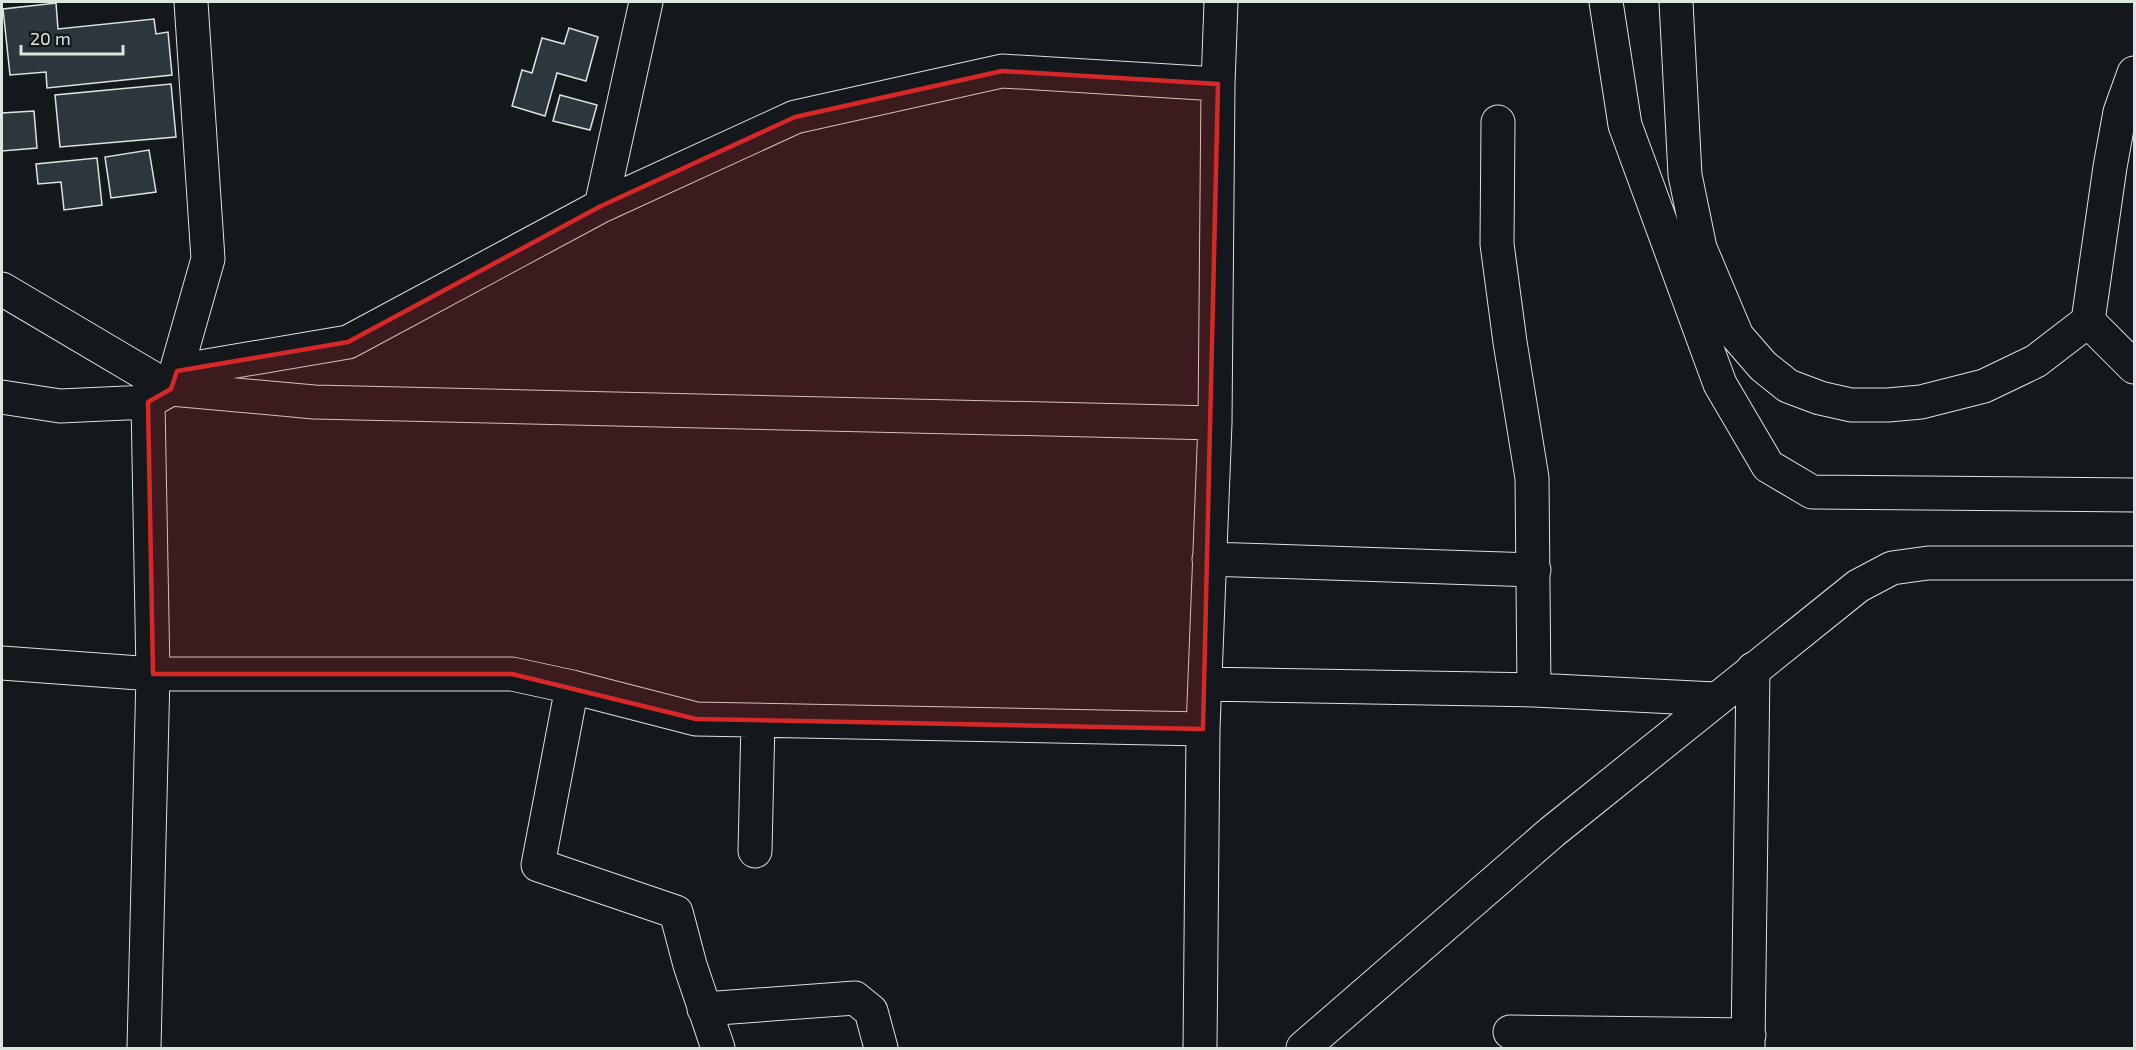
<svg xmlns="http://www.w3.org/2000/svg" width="2136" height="1050" font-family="'Exo 2',sans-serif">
<rect width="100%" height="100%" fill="#14181c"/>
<path fill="#2c363c" stroke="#d8e6dc" stroke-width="1.5" d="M 56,3 L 58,29 L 154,19 L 156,34 L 168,32 L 172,75 L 47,88 L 46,72 L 10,75 L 3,9 Z
M 569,28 L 598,37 L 586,81 L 557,73 L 545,116 L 512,106 L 522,70 L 532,73 L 542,38 L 564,44 Z
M 171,84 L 176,137 L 60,147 L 55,95 Z
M 560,95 L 597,105 L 590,130 L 553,121 Z
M 34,111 L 37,148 L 2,151 L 2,113 Z
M 149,150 L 156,192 L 111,198 L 105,157 Z
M 97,158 L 102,205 L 64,210 L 61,182 L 38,184 L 36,164 Z"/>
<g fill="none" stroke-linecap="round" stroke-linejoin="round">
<g stroke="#d8e6dc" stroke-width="35">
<path id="minor" d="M 1606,2 L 1625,125 L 1720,384 L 1768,466 L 1812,492 L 2134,495
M 1676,2 L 1685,175 L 1700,248 L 1737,336 L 1763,366 L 1788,386 L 1820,398 L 1851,405 L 1888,405 L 1921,402 L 1984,386 L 2036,361 L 2088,321 L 2110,167 L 2120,112 L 2134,73
M 1498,122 L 1497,244 L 1510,342 L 1532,478 L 1534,690
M 601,206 L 646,2
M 2,289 L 171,389 L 314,402 L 1215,423
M 2088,321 L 2134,367
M 177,371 L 348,342 L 601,206 L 795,117 L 1002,71 L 1218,84
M 2,397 L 60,406 L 148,402 L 171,389 L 208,259 L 191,2
M 1209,559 L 1534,570
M 2,663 L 153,674 L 512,674 L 572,687 L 696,719 L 1203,729
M 1205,684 L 1534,690 L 1715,699
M 572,687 L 538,865 L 676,912 L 690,965 L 718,1048
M 755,851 L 758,721
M 704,1009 L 855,998 L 871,1011 L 881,1048
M 1510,1032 L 1749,1035
M 144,1048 L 153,674 L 148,402
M 1200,1048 L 1203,729 L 1215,423 L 1218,84 L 1221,2
M 1303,1048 L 1552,832 L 1858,586 L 1892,568 L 1928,563 L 2134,563
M 1748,1048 L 1753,669"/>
</g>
<use href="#minor" stroke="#14181c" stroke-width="33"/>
</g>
<path fill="#d62828" fill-opacity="0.2" stroke="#d62828" stroke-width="4.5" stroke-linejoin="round" d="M 1002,71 L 1218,84 L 1203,729 L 696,719 L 512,674 L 153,674 L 148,402 L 171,389 L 177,371 L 348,342 L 601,206 L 795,117 Z"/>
<rect width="2136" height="1050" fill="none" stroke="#d8e6dc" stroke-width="6"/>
<path d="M21 45v9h102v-9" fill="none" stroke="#d8e6dc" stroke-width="3"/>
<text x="30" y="45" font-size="18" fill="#d8e6dc" stroke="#14181c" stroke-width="4.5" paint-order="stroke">20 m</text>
</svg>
